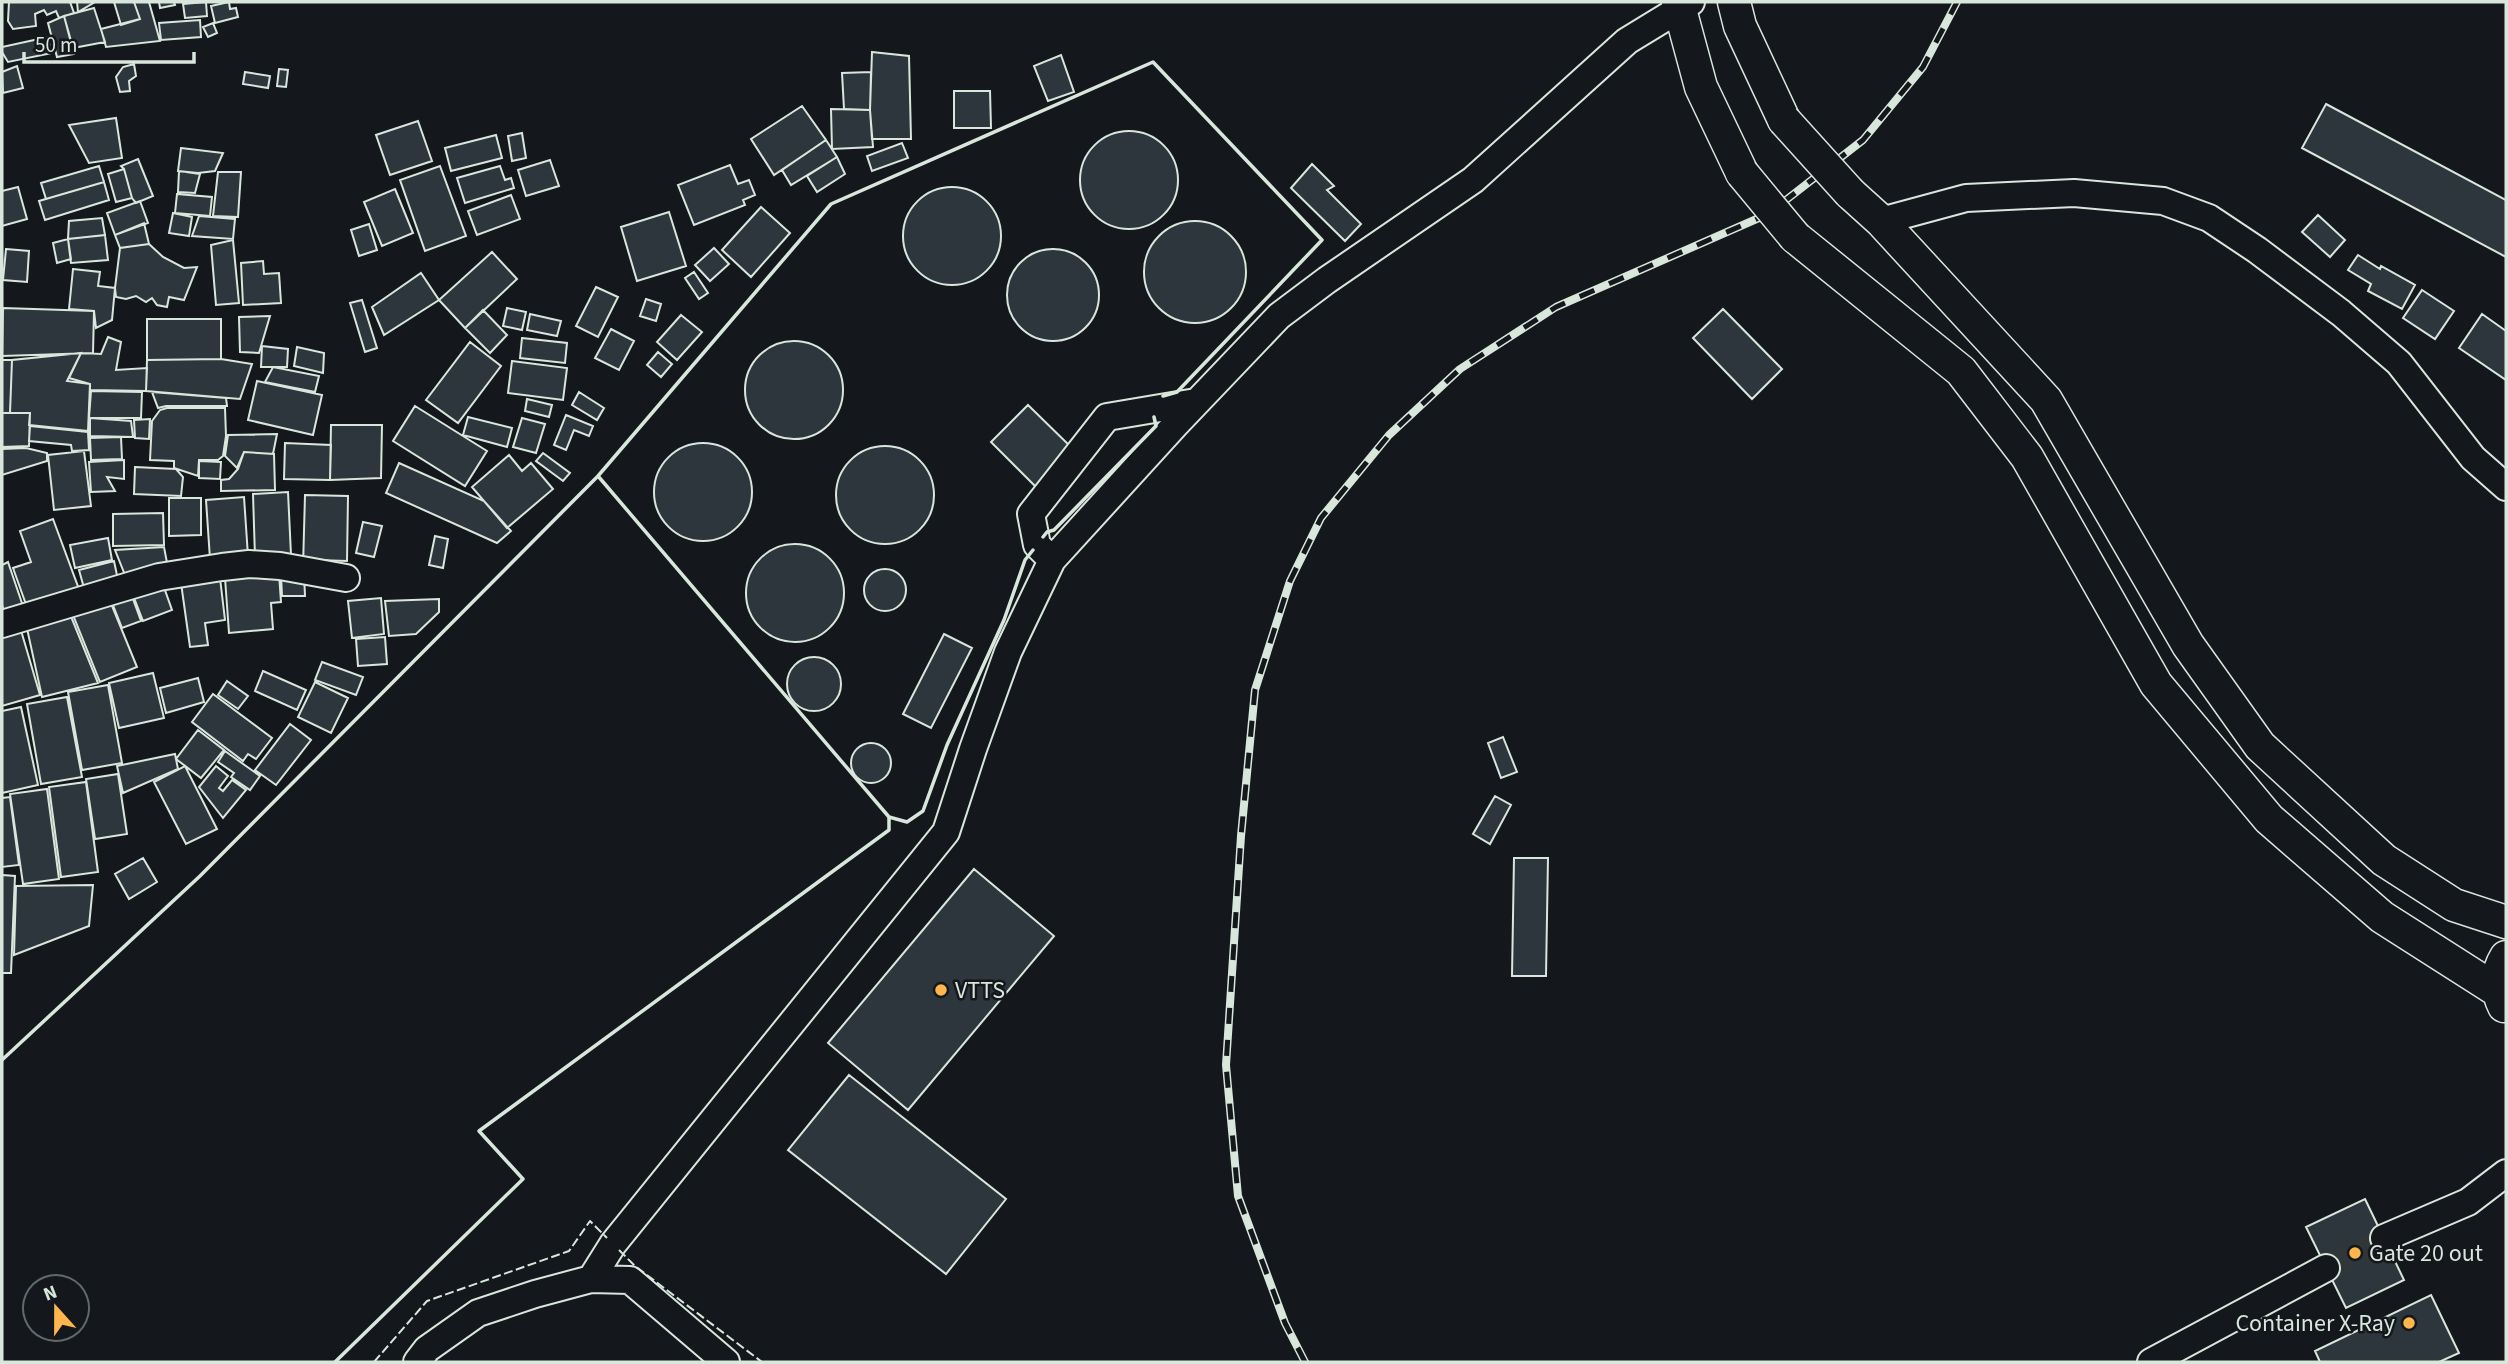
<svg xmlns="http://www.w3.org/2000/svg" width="2508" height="1364" font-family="'Source Sans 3',sans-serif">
<rect width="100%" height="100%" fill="#14181c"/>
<path fill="#2c363c" stroke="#d8e6dc" stroke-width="2" d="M 9,2 L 70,2 L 74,13 L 59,18 L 56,11 L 47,15 L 44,10 L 35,14 L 36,26 L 13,29 L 8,21 Z
M 77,2 L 95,2 L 78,12 Z
M 114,2 L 134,2 L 140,19 L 121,25 Z
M 134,2 L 149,2 L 160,41 L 106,47 L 101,29 L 140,19 Z
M 159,2 L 174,2 L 175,5 L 160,8 Z
M 206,2 L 207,16 L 185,18 L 183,4 Z
M 229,2 L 230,9 L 236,8 L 238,17 L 215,23 L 211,6 Z
M 94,8 L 105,42 L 73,48 L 64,16 Z
M 64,16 L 74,54 L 57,57 L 48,23 Z
M 200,20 L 201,37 L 161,40 L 159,23 Z
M 213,23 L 217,33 L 208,37 L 203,27 Z
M 48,37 L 52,53 L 8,62 L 2,52 L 2,47 Z
M 872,52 L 909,56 L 911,139 L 872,139 L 870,110 Z
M 1061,55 L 1074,92 L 1048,101 L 1034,66 Z
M 134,64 L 136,76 L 129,81 L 130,91 L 120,92 L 116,77 L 123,67 Z
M 17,66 L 23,88 L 3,93 L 2,72 Z
M 279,69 L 288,70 L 286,87 L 277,86 Z
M 245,72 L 270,76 L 268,88 L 243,84 Z
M 871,72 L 870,110 L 844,109 L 842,73 Z
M 954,91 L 990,91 L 991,128 L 954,128 Z
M 2326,104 L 2506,200 L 2506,257 L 2302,148 Z
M 802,106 L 826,140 L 774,175 L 751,139 Z
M 831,109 L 870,110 L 873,147 L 832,149 Z
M 116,118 L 122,158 L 89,163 L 69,125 Z
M 418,121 L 432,161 L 390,175 L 376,135 Z
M1080 180a49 49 0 1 1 98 0a49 49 0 1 1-98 0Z
M 522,133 L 526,158 L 512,161 L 508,136 Z
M 496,135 L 502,158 L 451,171 L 445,148 Z
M 826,140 L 837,157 L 791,185 L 782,170 Z
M 902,143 L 908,158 L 872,171 L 867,156 Z
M 181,148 L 223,153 L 215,171 L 198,173 L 178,171 Z
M 837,157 L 845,174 L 817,192 L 807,176 Z
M 138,159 L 153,196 L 136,203 L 132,198 L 124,169 L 121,166 Z
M 550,160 L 559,186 L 526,196 L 518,170 Z
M 1312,164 L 1334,186 L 1327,190 L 1361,224 L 1345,241 L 1291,188 Z
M 730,165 L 738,184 L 749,180 L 755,195 L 743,200 L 745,205 L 694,225 L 678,185 Z
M 99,166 L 104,182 L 46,199 L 41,183 Z
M 440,166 L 466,236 L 425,251 L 400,180 Z
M 500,166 L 505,180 L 511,178 L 514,188 L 465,203 L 457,178 Z
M 124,169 L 132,198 L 116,202 L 108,174 Z
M 179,171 L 200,174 L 195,193 L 178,192 Z
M 218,172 L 241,172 L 238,217 L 213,216 Z
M 104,182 L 109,200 L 45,220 L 39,201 Z
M 18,187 L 27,219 L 2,226 L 2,191 Z
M903 236a49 49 0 1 1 98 0a49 49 0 1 1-98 0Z
M 395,189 L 413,233 L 382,246 L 364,202 Z
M 177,194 L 212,197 L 210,216 L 175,213 Z
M 511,195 L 520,219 L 477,235 L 468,211 Z
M 140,201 L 148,223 L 115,235 L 107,213 Z
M 761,207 L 790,233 L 751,277 L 722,250 Z
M 669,212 L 686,266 L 637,281 L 621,227 Z
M 173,213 L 192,217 L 189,236 L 169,233 Z
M 2318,215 L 2345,240 L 2330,257 L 2302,232 Z
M 199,216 L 235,219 L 233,239 L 192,236 Z
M 102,218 L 105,235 L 68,239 L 69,221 Z
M1144 272a51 51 0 1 1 102 0a51 51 0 1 1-102 0Z
M 144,223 L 149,244 L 120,248 L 115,235 Z
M 369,224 L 377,250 L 359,256 L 351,230 Z
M 105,235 L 108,260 L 71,263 L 68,239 Z
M 68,239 L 71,259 L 57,263 L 53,243 Z
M 233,240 L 239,303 L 216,305 L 211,245 Z
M 149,244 L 163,257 L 184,268 L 197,267 L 184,300 L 169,297 L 167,307 L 157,305 L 152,298 L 146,302 L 136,296 L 126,299 L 116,297 L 115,288 L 120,248 Z
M 714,248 L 729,264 L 710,281 L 695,265 Z
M 6,249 L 29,251 L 27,282 L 3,280 Z
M1007 295a46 46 0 1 1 92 0a46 46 0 1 1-92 0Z
M 492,252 L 517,279 L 465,328 L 439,300 Z
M 2358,255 L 2380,269 L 2381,266 L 2415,285 L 2402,309 L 2368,291 L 2371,284 L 2348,270 Z
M 263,261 L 264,274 L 279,273 L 281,303 L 243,305 L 241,263 Z
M 73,269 L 100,272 L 98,286 L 115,288 L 112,320 L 96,328 L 94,311 L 69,309 Z
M 694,272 L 708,293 L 699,299 L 685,278 Z
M 421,273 L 439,300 L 384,335 L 372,307 Z
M 596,287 L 618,297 L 598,337 L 576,326 Z
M 2422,290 L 2454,311 L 2435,339 L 2403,318 Z
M 646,299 L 661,304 L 656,321 L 640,316 Z
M 362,300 L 377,348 L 365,352 L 350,303 Z
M 3,308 L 94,311 L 93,353 L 2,356 Z
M 507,308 L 526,312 L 522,330 L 503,326 Z
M 1723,309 L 1782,369 L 1752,399 L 1693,338 Z
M 483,310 L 507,335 L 490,353 L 465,328 Z
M 530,314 L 561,321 L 557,336 L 527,330 Z
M 2482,314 L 2506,331 L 2506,380 L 2459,348 Z
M 681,315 L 702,332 L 677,360 L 657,342 Z
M 270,316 L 259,353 L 240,352 L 239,317 Z
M 147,319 L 221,319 L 221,359 L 147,360 Z
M 611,329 L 634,341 L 619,370 L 595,358 Z
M 108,337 L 121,342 L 116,370 L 147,368 L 146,391 L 90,390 L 90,384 L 69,378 L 81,353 L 101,354 Z
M 522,338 L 567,343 L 565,363 L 520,358 Z
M745 390a49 49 0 1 1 98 0a49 49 0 1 1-98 0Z
M 470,342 L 501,366 L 458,423 L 426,400 Z
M 262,346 L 288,349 L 287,367 L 261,367 Z
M 297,347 L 324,353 L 323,373 L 294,366 Z
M 658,352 L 672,364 L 661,377 L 647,365 Z
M 81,353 L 67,381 L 90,384 L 88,431 L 29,425 L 30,413 L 10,413 L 12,360 Z
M 221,359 L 252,364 L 240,399 L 146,391 L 147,360 Z
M 2,360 L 12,360 L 10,413 L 2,413 Z
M 512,361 L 567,368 L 563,400 L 508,393 Z
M 273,367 L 319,376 L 315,392 L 265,382 Z
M 257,381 L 322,395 L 313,435 L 248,420 Z
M 91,391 L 142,392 L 141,418 L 89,418 Z
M 152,392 L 226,398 L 227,406 L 166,406 L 158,408 Z
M 579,392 L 604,408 L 597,420 L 572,405 Z
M 527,399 L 552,405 L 549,417 L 525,411 Z
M 1028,405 L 1073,449 L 1036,487 L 991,442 Z
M 415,406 L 487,451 L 465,486 L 393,441 Z
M 167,408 L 225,408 L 226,436 L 223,456 L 218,460 L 199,460 L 198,476 L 174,468 L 174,461 L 150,460 L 152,421 L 160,410 Z
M 2,413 L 30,413 L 29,446 L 2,447 Z
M 566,415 L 593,426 L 589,436 L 574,430 L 566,450 L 554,445 Z
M 468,417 L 512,428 L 507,447 L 463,435 Z
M 90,418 L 131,421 L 133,437 L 90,436 Z
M 522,418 L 545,424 L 536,453 L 513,447 Z
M 150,419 L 149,439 L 135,438 L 134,420 Z
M 331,425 L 382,425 L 381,478 L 330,480 Z
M 30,426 L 88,432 L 89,450 L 72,451 L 71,445 L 29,441 Z
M 277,434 L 273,454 L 244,452 L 237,468 L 225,456 L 228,435 Z
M 121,437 L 122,459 L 91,460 L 90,438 Z
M 285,443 L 331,445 L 330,480 L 284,479 Z
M654 492a49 49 0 1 1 98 0a49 49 0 1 1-98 0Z
M836 495a49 49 0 1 1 98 0a49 49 0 1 1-98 0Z
M 26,448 L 47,453 L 47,461 L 2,475 L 2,449 Z
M 84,451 L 91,506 L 54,510 L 48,455 Z
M 244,452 L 274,454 L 275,490 L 221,491 L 221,480 L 229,479 L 238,469 Z
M 543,453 L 570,473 L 563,481 L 536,461 Z
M 509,455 L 522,471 L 531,463 L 553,489 L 507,528 L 472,487 Z
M 124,460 L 124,479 L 107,477 L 115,491 L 91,492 L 89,462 Z
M 199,461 L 221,462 L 220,479 L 199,478 Z
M 399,463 L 484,501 L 511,531 L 497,543 L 386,493 Z
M 135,467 L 176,469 L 183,477 L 181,496 L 134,494 Z
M 288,492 L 291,555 L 255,557 L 253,494 Z
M 305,495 L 348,496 L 347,561 L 317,560 L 303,567 Z
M 244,497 L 248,556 L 210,559 L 206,500 Z
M 169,498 L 201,498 L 201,535 L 169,536 Z
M 163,513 L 164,545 L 113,546 L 113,514 Z
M 53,519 L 80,592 L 28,610 L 13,568 L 31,562 L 20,531 Z
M 363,522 L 382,526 L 374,557 L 356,553 Z
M 435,536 L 448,539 L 443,568 L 429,565 Z
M 108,538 L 112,560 L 75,568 L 70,545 Z
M746 593a49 49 0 1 1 98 0a49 49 0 1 1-98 0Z
M 164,547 L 168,568 L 127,580 L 115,550 Z
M 114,561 L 118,580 L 84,588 L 79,570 Z
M 8,562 L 25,612 L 6,618 L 2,605 L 2,565 Z
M864 590a21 21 0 1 1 42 0a21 21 0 1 1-42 0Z
M 279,574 L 281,602 L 271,603 L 273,629 L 229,633 L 225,578 Z
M 304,574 L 305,596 L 282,596 L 281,575 Z
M 220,578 L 225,620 L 205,623 L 208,645 L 190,647 L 181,583 Z
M 161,579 L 172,610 L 143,621 L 131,590 Z
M 129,588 L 141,621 L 122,628 L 109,595 Z
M 108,596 L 137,667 L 100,682 L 71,610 Z
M 381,598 L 384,634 L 352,638 L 348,601 Z
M 439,599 L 439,612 L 416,634 L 389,636 L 385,601 Z
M 68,609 L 98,683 L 42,697 L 26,624 Z
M 20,627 L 40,695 L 2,706 L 2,633 Z
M 944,634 L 972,648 L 931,728 L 903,714 Z
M 385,637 L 387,664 L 358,666 L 356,639 Z
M787 684a27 27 0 1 1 54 0a27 27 0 1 1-54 0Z
M 322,662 L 363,677 L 356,695 L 315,680 Z
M 263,671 L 306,690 L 297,710 L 255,691 Z
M 153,673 L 164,718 L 119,728 L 109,683 Z
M 198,678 L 204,702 L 166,713 L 160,688 Z
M 227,681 L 248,696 L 238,709 L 218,695 Z
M 315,682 L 348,698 L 331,733 L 298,717 Z
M 108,685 L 122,763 L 82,770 L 68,692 Z
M 213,694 L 272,738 L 256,759 L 248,754 L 243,761 L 192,722 Z
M 67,697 L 82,777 L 41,784 L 27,704 Z
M 21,707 L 38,785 L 2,793 L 2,711 Z
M 290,724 L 311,740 L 276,785 L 255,770 Z
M 198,730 L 224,750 L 201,778 L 176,759 Z
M 1503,737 L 1517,772 L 1501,778 L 1488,743 Z
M851 763a20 20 0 1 1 40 0a20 20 0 1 1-40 0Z
M 225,751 L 260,776 L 250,790 L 231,777 L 234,773 L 218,762 Z
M 175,754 L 178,769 L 123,793 L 117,766 Z
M 185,766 L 217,829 L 186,844 L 154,782 Z
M 216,766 L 228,776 L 219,788 L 223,791 L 232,780 L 246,790 L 223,818 L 199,787 Z
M 118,774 L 127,834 L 95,839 L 86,779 Z
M 86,782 L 98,872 L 61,877 L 49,787 Z
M 47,789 L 59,879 L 23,884 L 10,794 Z
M 1495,796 L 1511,805 L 1490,844 L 1473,834 Z
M 10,797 L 19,865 L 2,867 L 2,798 Z
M 143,858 L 157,882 L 129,899 L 115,874 Z
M 1514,858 L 1548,858 L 1546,976 L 1512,976 Z
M 974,869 L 1054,936 L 908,1110 L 828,1043 Z
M 2,875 L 15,876 L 11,973 L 2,973 Z
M 93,885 L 89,926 L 14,955 L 16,886 Z
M 849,1075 L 1006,1199 L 946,1274 L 788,1150 Z
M 2365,1199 L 2404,1280 L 2346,1308 L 2306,1227 Z
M 2431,1295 L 2459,1353 L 2439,1362 L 2320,1362 L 2315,1351 Z"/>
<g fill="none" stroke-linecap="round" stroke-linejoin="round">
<path stroke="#313739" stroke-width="26" stroke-dasharray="26 13" stroke-linecap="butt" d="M 2326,1268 L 2384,1238"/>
<g stroke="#d8e6dc" stroke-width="30">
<path id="minor" d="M 1881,221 L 1966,198 L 2074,193 L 2163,201 L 2209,218 L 2257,250 L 2341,313 L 2399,363 L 2473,458 L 2506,487
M 1052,560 L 1037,545 L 1031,514 L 1107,417 L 1196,402
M 2,624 L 159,577 L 222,567 L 249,564 L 280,566 L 346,578
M 2384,1238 L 2468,1202 L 2506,1173
M 591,1279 L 613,1244 L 946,832 L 973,749 L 1008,652 L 1052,560 L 1176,424 L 1279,316 L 1327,280 L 1473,180 L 1627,41 L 1691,2
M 417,1362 L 427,1349 L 478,1313 L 535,1294 L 591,1279 L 630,1280 L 726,1362
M 2151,1362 L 2326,1268"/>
</g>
<g stroke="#d8e6dc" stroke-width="35">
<path id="major" d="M 1678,2 L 1701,87 L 1742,173
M 1734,2 L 1740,26 L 1784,120
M 1850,193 L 1881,221 L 2046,400 L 2188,645 L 2260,746 L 2384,860 L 2454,905 L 2506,922
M 1795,237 L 1961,371 L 2027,457 L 2156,684 L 2269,819 L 2382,917 L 2498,991
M 2504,1006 C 2496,990 2496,973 2506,957"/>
</g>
<use href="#minor" stroke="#14181c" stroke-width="26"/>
<use href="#major" stroke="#14181c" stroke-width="32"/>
<g stroke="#d8e6dc" stroke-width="8">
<path id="rail" d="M 1305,1362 L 1285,1323 L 1238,1196 L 1226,1065 L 1241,836 L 1255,690 L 1290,581 L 1321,518 L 1389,435 L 1460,369 L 1556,307 L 1768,214 L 1863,140 L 1923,67 L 1957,2"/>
</g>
<use href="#rail" stroke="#14181c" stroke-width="5" stroke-dasharray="16" stroke-linecap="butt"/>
<g stroke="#d8e6dc" stroke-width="35" stroke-linecap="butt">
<path id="major-bridge" d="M 1784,120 L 1850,193
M 1742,173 L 1795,237"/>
</g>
<use href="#major-bridge" stroke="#14181c" stroke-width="32"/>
<path stroke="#d8e6dc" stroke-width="2" stroke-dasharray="9 3.5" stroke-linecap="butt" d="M 619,1250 L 635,1266 L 762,1362
M 374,1362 L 427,1301 L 569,1251 L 590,1221 L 607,1238"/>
<path stroke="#d8e6dc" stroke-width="3.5" d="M 598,476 L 889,817 L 907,822 L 923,811 L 947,745 L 1004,620 L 1025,560 L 1033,550
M 1043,537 L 1047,532 L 1054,530 L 1156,426 L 1154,417
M 2,1060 L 200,876 L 598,476 L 831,204 L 1153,62 L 1322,240 L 1177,392 L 1163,396
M 335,1362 L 523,1179 L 479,1131 L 889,830 L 889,817"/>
</g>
<g fill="#ffb74d" stroke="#14181c" stroke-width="2.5">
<circle cx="941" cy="990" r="7"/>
<circle cx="2355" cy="1253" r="7"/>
<circle cx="2409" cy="1323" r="7"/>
</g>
<g text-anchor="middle" stroke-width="5" stroke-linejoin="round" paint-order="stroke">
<g font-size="24" fill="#d8e6dc" stroke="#14181c" text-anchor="start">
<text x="955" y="998">VTTS</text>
<text x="2369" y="1261">Gate 20 out</text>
<text x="2395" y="1331" text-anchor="end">Container X-Ray</text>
</g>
</g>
<rect width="2508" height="1364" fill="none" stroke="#d8e6dc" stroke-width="7"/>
<g transform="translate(56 1308) rotate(339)"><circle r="33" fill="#14181c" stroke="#626a69" stroke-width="2"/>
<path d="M0-5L12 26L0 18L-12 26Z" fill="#ffb74d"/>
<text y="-10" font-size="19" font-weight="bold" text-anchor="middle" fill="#d8e6dc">N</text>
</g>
<path d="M24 52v10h170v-10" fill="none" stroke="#d8e6dc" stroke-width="3.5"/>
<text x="35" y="52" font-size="21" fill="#d8e6dc" stroke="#14181c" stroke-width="5" paint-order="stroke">50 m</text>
</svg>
